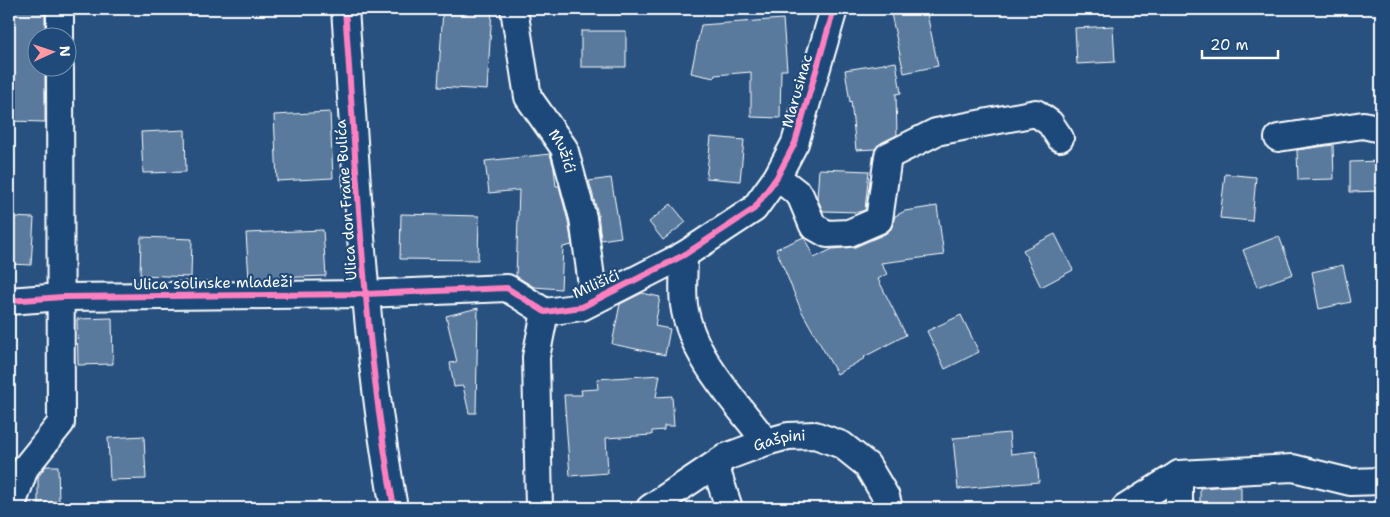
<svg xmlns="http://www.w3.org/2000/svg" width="1390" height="517" font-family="'Shantell Sans',sans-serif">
<rect width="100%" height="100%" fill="#28517f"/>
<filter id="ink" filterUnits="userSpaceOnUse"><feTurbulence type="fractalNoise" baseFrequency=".02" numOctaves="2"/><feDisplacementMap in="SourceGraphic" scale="10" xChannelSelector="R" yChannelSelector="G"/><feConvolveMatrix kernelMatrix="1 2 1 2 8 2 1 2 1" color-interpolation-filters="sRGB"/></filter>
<g filter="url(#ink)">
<path fill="#5a7a9d" stroke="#fff" d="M 9,9 L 45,9 L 45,38 L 38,38 L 38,68 L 45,68 L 45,122 L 9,121 Z
M 443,9 L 492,9 L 487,90 L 438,87 Z
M 890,9 L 926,9 L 938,66 L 904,73 Z
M 783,19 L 787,70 L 781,70 L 780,118 L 751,117 L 751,72 L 715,75 L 714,78 L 691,73 L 701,25 Z
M 1113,26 L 1115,62 L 1077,64 L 1075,28 Z
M 581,31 L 626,31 L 626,67 L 581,67 Z
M 896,62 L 901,93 L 896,94 L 897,135 L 881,143 L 875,149 L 856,150 L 851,101 L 850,102 L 845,70 Z
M 330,112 L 333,178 L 277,181 L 274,115 Z
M 185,130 L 186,172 L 143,173 L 141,132 Z
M 711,137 L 744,140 L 740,181 L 706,178 Z
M 1333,145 L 1334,179 L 1298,180 L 1297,150 Z
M 550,154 L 554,168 L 556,186 L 559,186 L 568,221 L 572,245 L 563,247 L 561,289 L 534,287 L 516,276 L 519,190 L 489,193 L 485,161 Z
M 1381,161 L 1381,191 L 1350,192 L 1350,162 Z
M 819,169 L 869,171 L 865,210 L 859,212 L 823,211 L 817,198 Z
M 1225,174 L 1256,177 L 1252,221 L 1220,218 Z
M 611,178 L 621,237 L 601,240 L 598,214 L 589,181 Z
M 671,204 L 686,222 L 663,240 L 649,222 Z
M 937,206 L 944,255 L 881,263 L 887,274 L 878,279 L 906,335 L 864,357 L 865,358 L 837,374 L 801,310 L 776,249 L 804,237 L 814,258 L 832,249 L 855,247 L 885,234 L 891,229 L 895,216 L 905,211 Z
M 401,214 L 479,216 L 478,260 L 400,259 Z
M 9,217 L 34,218 L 31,265 L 9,264 Z
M 323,230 L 326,276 L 249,279 L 246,233 Z
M 1055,234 L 1073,270 L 1041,287 L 1023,250 Z
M 1279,236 L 1293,274 L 1257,287 L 1243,250 Z
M 141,237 L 192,239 L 191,277 L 140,275 Z
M 1343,265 L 1351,302 L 1319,309 L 1312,272 Z
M 642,293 L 660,297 L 655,326 L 670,329 L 665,355 L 612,344 L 620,304 Z
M 478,308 L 476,413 L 469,413 L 463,386 L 454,387 L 450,363 L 457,362 L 446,316 Z
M 961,315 L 979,352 L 945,369 L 927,331 Z
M 112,318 L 113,364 L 78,365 L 77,319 Z
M 660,375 L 656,397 L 672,396 L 674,426 L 664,426 L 664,430 L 652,431 L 652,435 L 606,438 L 608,473 L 570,476 L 564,395 L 582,395 L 581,390 L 598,389 L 597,379 Z
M 1009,433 L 1011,454 L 1036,451 L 1039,482 L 958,489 L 953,438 Z
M 144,436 L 146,479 L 110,480 L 108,438 Z
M 46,466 L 58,466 L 59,502 L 38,503 L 38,477 Z
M 1228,486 L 1241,487 L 1241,508 L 1200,508 L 1200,488 Z"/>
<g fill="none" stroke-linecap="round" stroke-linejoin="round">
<g stroke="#fff" stroke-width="30">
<g id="minor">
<path d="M 60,9 L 60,38"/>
<path d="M 345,9 C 357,176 364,344 394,508"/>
<path id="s1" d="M 514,9 L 528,97 L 564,148 L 583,218 L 594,300"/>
<path d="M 1278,138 L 1363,125 L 1381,129"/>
<path d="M 777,177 L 800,195 L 813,226 L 827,234 L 849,233 L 879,220 L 888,156 L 936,132 L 1036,113 L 1050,123 L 1060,138"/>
<path d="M 684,255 C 684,271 682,289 684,305 C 691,356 736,402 766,442"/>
<path d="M 9,301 L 62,297 L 365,294 L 507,288 L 545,312 L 582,307 L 684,255 L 754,209 L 777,177 L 795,143 L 834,9"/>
<path d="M 715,465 L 729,508"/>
<path d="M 11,508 L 25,468 L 61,423 L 60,68"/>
<path d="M 539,508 L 536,357 L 545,312"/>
<path id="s2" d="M 650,508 L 726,457 L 766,442 L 788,436 L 815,435 L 842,445 L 867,465 L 886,497 L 889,508"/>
<path d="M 1125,508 L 1179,474 L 1293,468 L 1350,482 L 1381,481"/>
<path d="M 1179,508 L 1179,474"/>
</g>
</g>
<use href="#minor" stroke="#1f4a7a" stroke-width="26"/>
<g stroke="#1f4a7a" stroke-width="9">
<path id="cycleway" d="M 345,9 C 357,176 364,344 394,508
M 9,301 L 62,297 L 365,294 L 507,288 L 545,312 L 582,307 L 684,255 L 754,209 L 777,177 L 795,143 L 834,9"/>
</g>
<use href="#cycleway" stroke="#ff80c0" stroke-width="6"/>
</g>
</g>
<g text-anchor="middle" stroke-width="4.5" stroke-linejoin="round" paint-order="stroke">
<g font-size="15" fill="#fff" stroke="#1f4a7a">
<text transform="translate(797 91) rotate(-74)" y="5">Marusinac</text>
<text dy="5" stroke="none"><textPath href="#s1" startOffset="154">Mužići</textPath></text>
<text transform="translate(346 200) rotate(-94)" y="5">Ulica don Frane Bulića</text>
<text transform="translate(213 283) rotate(-1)" y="5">Ulica solinske mladeži</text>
<text transform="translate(596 284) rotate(-24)" y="5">Milišići</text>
<text dy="5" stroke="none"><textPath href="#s2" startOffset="148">Gašpini</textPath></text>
</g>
</g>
<rect width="1390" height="517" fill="none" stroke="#1f4a7a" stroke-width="30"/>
<rect x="15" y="15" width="1360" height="487" fill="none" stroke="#fff" stroke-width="2" filter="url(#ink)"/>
<g transform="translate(52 52) rotate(87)"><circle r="24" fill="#1f4a7a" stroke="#7992af"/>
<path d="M0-4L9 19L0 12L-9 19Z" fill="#ff9aa2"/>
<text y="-8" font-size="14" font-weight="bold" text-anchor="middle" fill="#ffffff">N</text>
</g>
<path d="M1202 50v8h76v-8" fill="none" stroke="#ffffff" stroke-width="2.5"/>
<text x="1210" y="50" font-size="15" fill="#ffffff" stroke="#1f4a7a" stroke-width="4" paint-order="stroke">20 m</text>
</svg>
